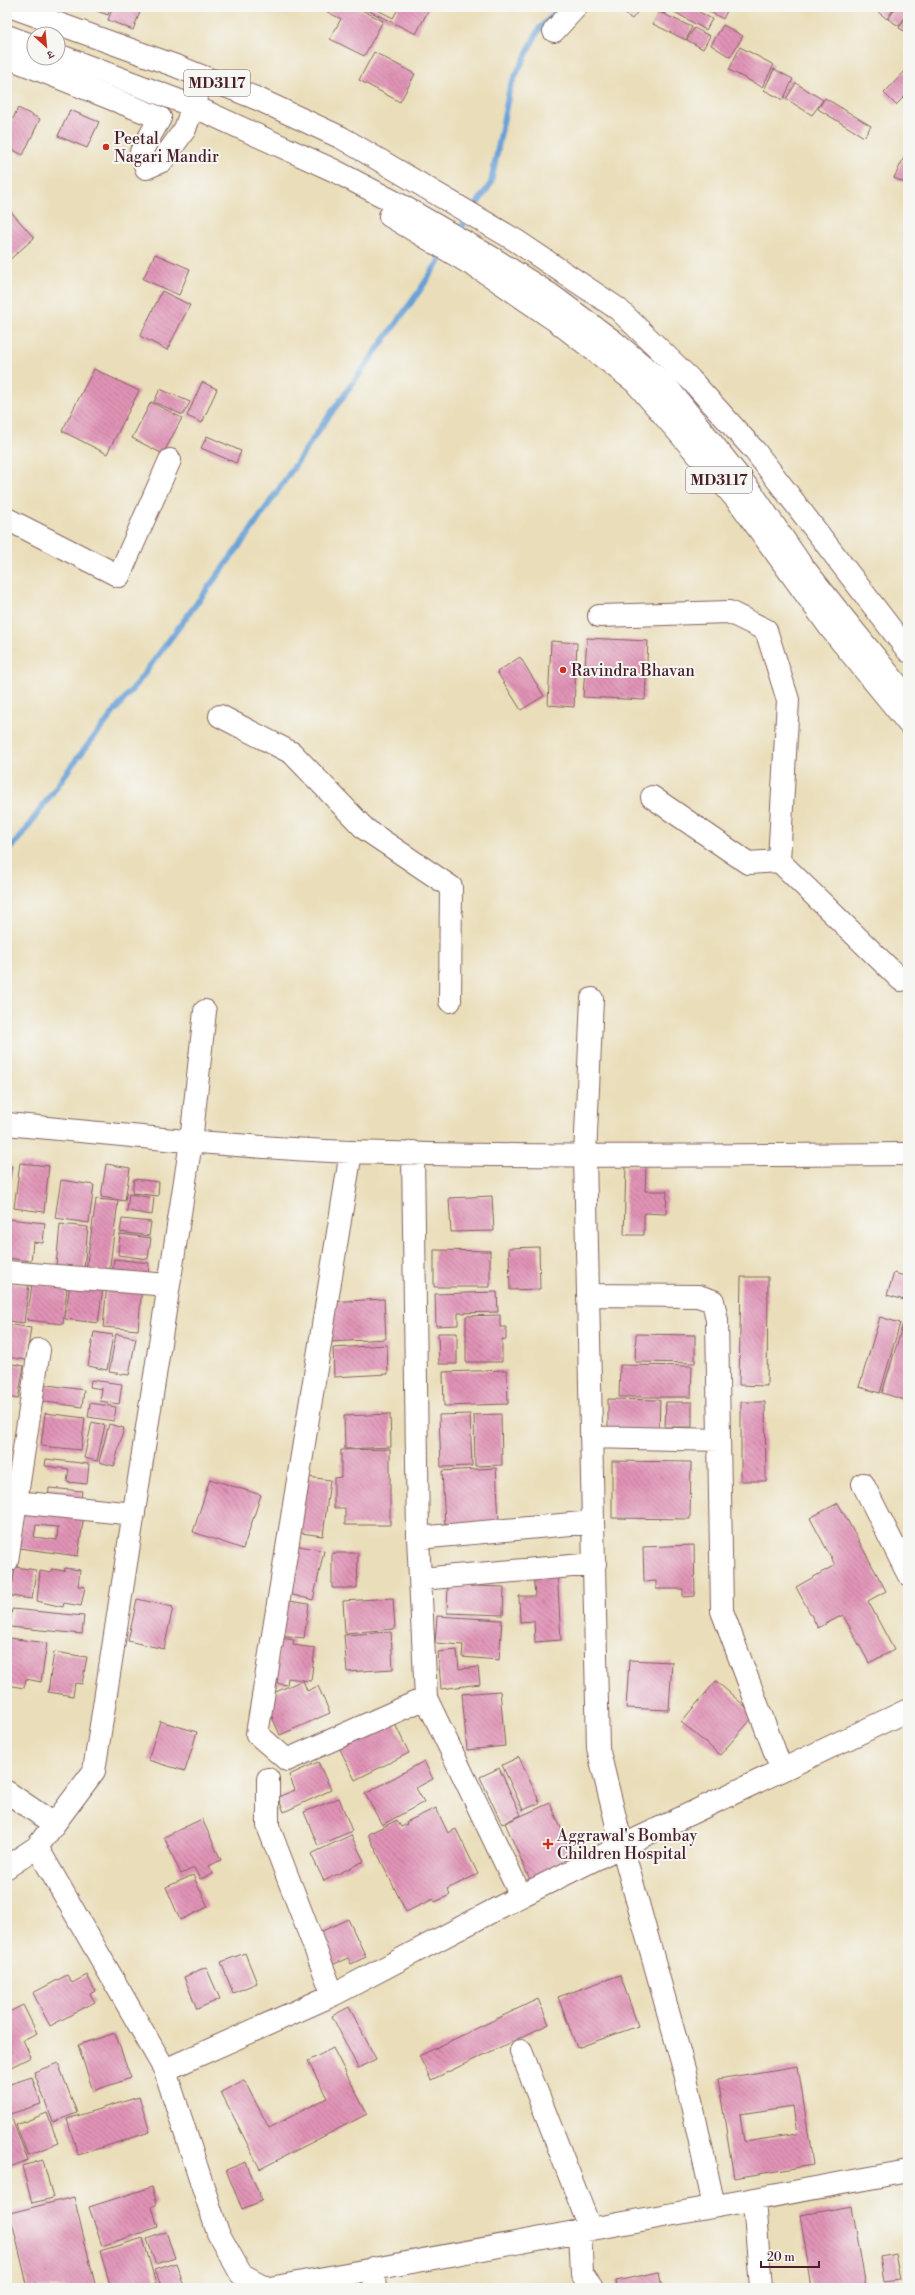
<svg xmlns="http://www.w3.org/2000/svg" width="915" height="2295" font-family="'Libre Bodoni','Noto Serif Devanagari',serif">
<defs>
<pattern id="building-back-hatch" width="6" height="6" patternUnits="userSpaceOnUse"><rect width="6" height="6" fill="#e093b6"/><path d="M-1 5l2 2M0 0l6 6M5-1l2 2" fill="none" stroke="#b87794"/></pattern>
</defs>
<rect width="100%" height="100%" fill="#f6f6f2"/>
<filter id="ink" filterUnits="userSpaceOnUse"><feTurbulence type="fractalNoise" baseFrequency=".025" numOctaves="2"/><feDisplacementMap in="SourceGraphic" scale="8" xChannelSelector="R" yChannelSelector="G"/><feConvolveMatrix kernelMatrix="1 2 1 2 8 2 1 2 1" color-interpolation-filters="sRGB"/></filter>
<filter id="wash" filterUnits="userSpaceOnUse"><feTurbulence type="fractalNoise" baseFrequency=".012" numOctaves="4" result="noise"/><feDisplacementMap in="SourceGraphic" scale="16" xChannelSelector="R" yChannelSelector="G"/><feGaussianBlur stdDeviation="0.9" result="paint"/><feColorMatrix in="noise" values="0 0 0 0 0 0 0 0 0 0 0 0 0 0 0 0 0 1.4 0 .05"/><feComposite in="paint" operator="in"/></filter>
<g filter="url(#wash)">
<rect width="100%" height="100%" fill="#eadeba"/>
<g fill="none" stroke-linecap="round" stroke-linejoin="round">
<path stroke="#68a1d7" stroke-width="6" d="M 457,234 L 491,183 L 510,87 L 539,29 L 560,9
M 7,852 L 22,835 L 72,765 L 138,682 L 249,533 L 321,427 L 418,293 L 445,252"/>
</g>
<g id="blocks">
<path fill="url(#building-back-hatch)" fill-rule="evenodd" d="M 86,7 L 111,7 L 108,15 Z
M 113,7 L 142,7 L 133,30 L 108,20 Z
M 318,7 L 356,7 L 383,21 L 364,56 L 330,39 L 341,19 Z
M 361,7 L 372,7 L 393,18 L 399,7 L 430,7 L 416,34 Z
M 615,7 L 641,7 L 632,19 Z
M 655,7 L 669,7 L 664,14 Z
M 673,7 L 690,7 L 712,19 L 706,30 L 671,10 Z
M 701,7 L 729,7 L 723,19 Z
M 872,7 L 895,7 L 887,19 Z
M 896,7 L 908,8 L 908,12 L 899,26 L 888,19 Z
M 659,12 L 692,27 L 686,40 L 653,24 Z
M 908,14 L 908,33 L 899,28 Z
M 723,25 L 743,36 L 730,57 L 711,45 Z
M 694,28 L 710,36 L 703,49 L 687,40 Z
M 740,47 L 774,65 L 762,87 L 729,70 Z
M 374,52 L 415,74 L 400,102 L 359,80 Z
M 908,68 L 908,93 L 896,105 L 884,93 Z
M 774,69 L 793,79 L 783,100 L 764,90 Z
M 796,83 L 823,100 L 812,115 L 786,99 Z
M 825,98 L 871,126 L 864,137 L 818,109 Z
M 18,108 L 40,119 L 23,155 L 7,147 L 7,131 Z
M 70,110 L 99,122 L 87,148 L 58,136 Z
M 908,149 L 908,182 L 907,184 L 894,178 Z
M 7,207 L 34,238 L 7,262 Z
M 155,254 L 190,269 L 179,295 L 143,279 Z
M 162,291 L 190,305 L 167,350 L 140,336 Z
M 94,369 L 139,391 L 107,454 L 62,431 Z
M 202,382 L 217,389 L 202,423 L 187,416 Z
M 160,389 L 190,402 L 183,415 L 154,402 Z
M 151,402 L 182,418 L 163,454 L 132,438 Z
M 207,436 L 241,451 L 236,463 L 201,448 Z
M 587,638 L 648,641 L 645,700 L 583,697 Z
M 551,641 L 577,643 L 574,707 L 548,705 Z
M 520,657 L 544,696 L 521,710 L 497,672 Z
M 20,1163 L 49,1166 L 44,1212 L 14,1208 Z
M 106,1164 L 130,1168 L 125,1201 L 101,1197 Z
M 7,1166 L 12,1166 L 8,1191 L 7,1191 Z
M 626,1166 L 646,1166 L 645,1191 L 667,1191 L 666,1214 L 644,1213 L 644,1235 L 624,1235 Z
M 134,1179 L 159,1182 L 158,1196 L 132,1193 Z
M 61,1180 L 94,1185 L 89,1223 L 55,1218 Z
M 129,1194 L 154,1198 L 152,1215 L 127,1211 Z
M 492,1196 L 494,1231 L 451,1232 L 449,1198 Z
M 96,1199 L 118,1201 L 109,1273 L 86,1270 Z
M 8,1219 L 45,1223 L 43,1243 L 33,1242 L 31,1261 L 7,1258 Z
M 122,1219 L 151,1222 L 149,1236 L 120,1232 Z
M 60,1224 L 88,1227 L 84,1269 L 56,1266 Z
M 120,1234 L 151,1238 L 148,1259 L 118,1255 Z
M 539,1247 L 540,1289 L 510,1290 L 509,1248 Z
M 434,1250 L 490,1251 L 490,1287 L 434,1287 Z
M 114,1259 L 149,1263 L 148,1280 L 112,1277 Z
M 894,1273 L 908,1277 L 908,1301 L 887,1295 Z
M 741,1277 L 768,1277 L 767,1386 L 739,1385 Z
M 9,1283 L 29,1285 L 24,1323 L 7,1321 Z
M 70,1283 L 103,1288 L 98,1323 L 65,1319 Z
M 32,1284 L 67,1288 L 63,1324 L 27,1320 Z
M 107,1284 L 142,1288 L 138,1330 L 103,1327 Z
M 497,1292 L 498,1312 L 458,1313 L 458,1325 L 436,1326 L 435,1294 Z
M 384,1299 L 386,1339 L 330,1342 L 328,1302 Z
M 500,1315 L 500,1327 L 506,1327 L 506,1340 L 502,1339 L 502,1362 L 466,1362 L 466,1316 Z
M 880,1317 L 900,1323 L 880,1393 L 859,1387 Z
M 7,1324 L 31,1328 L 26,1360 L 7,1357 Z
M 903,1324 L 908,1326 L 908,1401 L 882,1393 Z
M 94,1332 L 113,1335 L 107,1370 L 88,1366 Z
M 438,1333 L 457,1333 L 457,1364 L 439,1364 Z
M 116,1334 L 136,1338 L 129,1375 L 109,1372 Z
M 636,1334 L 695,1335 L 695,1363 L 635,1362 Z
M 387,1345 L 388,1374 L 334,1377 L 333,1348 Z
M 7,1363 L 24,1366 L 18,1399 L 7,1397 Z
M 620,1365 L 692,1366 L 691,1397 L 619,1397 Z
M 507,1370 L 508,1404 L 444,1406 L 443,1372 Z
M 91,1380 L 122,1384 L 119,1404 L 100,1401 L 102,1389 L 90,1387 Z
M 41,1384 L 84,1390 L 82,1407 L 39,1401 Z
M 608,1399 L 660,1400 L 659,1430 L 608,1429 Z
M 666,1402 L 692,1402 L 692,1427 L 665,1427 Z
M 741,1402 L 765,1402 L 766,1481 L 741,1481 Z
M 90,1403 L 116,1407 L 114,1421 L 88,1417 Z
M 45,1413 L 85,1418 L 81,1450 L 41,1446 Z
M 390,1414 L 391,1447 L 345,1449 L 344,1416 Z
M 470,1414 L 472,1466 L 441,1467 L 439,1415 Z
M 501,1414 L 502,1465 L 475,1466 L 474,1415 Z
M 92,1422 L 105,1425 L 97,1461 L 84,1458 Z
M 109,1424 L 124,1428 L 114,1466 L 99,1462 Z
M 390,1449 L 390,1525 L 345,1525 L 345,1508 L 334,1508 L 334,1478 L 341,1477 L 341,1450 Z
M 46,1459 L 89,1464 L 87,1484 L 67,1482 L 69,1469 L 45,1466 Z
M 612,1461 L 691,1462 L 690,1519 L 612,1518 Z
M 496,1468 L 499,1521 L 445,1524 L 442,1471 Z
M 301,1476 L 330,1480 L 323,1536 L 294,1532 Z
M 210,1479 L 261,1495 L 243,1549 L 193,1532 Z
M 49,1488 L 82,1491 L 80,1506 L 48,1503 Z
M 838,1503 L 886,1591 L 868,1601 L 894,1650 L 869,1663 L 843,1615 L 818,1628 L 796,1587 L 835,1565 L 810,1518 Z
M 24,1508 L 84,1515 L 78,1556 L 19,1548 ZM 36,1525 L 58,1527 L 57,1540 L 34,1537 Z
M 295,1545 L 324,1551 L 313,1600 L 285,1593 Z
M 694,1545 L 695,1596 L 683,1597 L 683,1589 L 656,1589 L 656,1581 L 644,1582 L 643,1547 Z
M 332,1553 L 358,1553 L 357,1588 L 332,1588 Z
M 15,1567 L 36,1570 L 32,1599 L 11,1596 Z
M 65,1568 L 80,1570 L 78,1586 L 85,1587 L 81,1606 L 64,1603 L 63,1607 L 37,1601 L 40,1571 L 51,1573 L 52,1569 L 64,1571 Z
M 557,1570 L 561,1640 L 535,1642 L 534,1621 L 520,1622 L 519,1596 L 535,1596 L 533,1571 Z
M 448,1585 L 504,1587 L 503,1615 L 447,1613 Z
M 393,1598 L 395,1629 L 345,1633 L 343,1601 Z
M 137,1599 L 173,1607 L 164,1649 L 128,1641 Z
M 283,1600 L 309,1604 L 304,1638 L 279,1635 Z
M 12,1609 L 84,1616 L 82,1634 L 10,1627 Z
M 437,1616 L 502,1620 L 499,1660 L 462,1657 L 463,1645 L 435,1643 Z
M 391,1632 L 393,1669 L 347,1672 L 344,1635 Z
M 9,1638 L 47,1643 L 41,1682 L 26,1679 L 24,1688 L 7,1685 L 10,1667 L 7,1667 Z
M 280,1638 L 294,1640 L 293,1645 L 315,1648 L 311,1681 L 288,1678 L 287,1685 L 274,1683 Z
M 457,1650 L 459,1669 L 478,1667 L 480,1684 L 441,1689 L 438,1652 Z
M 54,1652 L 87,1657 L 82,1684 L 75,1683 L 73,1696 L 48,1692 Z
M 629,1660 L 672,1662 L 669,1710 L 626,1708 Z
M 303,1680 L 307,1691 L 318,1686 L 330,1713 L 280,1735 L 267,1705 L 274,1702 L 271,1694 Z
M 716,1681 L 755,1715 L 720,1755 L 681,1722 Z
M 500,1691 L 505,1746 L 467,1750 L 462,1694 Z
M 160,1721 L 197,1732 L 185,1771 L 148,1760 Z
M 394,1722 L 409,1753 L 355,1780 L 340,1749 Z
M 519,1757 L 540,1803 L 523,1810 L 502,1765 Z
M 424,1761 L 433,1779 L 416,1788 L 424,1802 L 382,1825 L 365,1794 Z
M 318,1762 L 331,1790 L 284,1812 L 278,1797 L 295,1790 L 289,1775 Z
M 499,1768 L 521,1815 L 502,1824 L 480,1777 Z
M 339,1798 L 352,1831 L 318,1846 L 304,1812 Z
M 550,1803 L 575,1860 L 530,1880 L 505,1823 Z
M 436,1808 L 448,1833 L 456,1829 L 478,1874 L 447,1889 L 450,1895 L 435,1902 L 433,1899 L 406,1912 L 368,1834 L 397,1820 L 401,1827 L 407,1824 L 406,1822 Z
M 202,1819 L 221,1860 L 209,1866 L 213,1874 L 200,1879 L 194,1868 L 181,1874 L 164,1837 Z
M 351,1835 L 364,1861 L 324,1881 L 311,1854 Z
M 193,1875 L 208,1907 L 180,1920 L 166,1887 Z
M 348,1919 L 366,1957 L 351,1964 L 348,1958 L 332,1965 L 318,1933 Z
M 245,1953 L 257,1983 L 233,1993 L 221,1962 Z
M 206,1967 L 220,1999 L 197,2009 L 184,1977 Z
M 67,1975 L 72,1983 L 87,1975 L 95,1991 L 90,1994 L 95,2002 L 50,2026 L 33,1993 Z
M 620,1975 L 638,2026 L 577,2048 L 558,1997 Z
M 538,1999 L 549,2024 L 431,2080 L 419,2056 Z
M 23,2005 L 37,2033 L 23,2040 L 31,2057 L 11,2067 L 7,2060 L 7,2013 Z
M 349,2007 L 376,2059 L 358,2068 L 332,2016 Z
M 115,2033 L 131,2078 L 93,2091 L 78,2045 Z
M 333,2048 L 367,2114 L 260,2169 L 221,2092 L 244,2080 L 269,2128 L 327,2098 L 308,2061 Z
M 58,2063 L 77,2113 L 53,2122 L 34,2072 Z
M 798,2066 L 813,2165 L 734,2178 L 718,2079 ZM 793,2106 L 797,2134 L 744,2142 L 740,2114 Z
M 32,2077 L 41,2104 L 7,2115 L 7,2085 Z
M 139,2097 L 150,2132 L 78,2155 L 67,2119 Z
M 47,2113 L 58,2143 L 28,2155 L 16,2125 Z
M 12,2119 L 28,2160 L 7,2168 L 7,2120 Z
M 43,2160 L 53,2198 L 32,2203 L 22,2166 Z
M 246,2162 L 262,2201 L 242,2209 L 226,2170 Z
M 152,2187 L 157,2204 L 152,2207 L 158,2227 L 102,2246 L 89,2207 Z
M 74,2197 L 96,2288 L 28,2288 L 10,2213 Z
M 852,2206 L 866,2288 L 812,2288 L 800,2215 Z
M 166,2232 L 175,2258 L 156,2264 L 147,2239 Z
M 143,2238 L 156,2284 L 142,2288 L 111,2288 L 100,2251 Z
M 895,2254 L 900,2280 L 884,2282 L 880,2257 Z
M 176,2263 L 185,2288 L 162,2288 L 155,2270 Z
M 659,2272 L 662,2288 L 617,2288 L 616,2281 Z"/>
</g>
</g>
<g filter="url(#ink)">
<use href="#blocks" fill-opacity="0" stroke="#82625d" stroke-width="1"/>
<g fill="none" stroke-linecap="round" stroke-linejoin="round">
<g stroke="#82625d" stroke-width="24">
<path id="minor" d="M 554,31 L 576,7
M 7,36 L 34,46
M 58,55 L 193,106 L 333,170 L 404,207 L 494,259 L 551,295 L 613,341 L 665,384 L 752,493 L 800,563 L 845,620 L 908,698
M 160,118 L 141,152 L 146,168 L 162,161 L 185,129 L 203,77
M 7,519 L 119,576 L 170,460
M 599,616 L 729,612 L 766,630 L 788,700 L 779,861
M 220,716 L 292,753 L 365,829 L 451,887 L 450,1001
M 652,797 L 748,863 L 779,861 L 901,980
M 592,999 L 585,1156 L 598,1748 L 622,1846 L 685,2073 L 714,2206
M 7,1124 C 121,1135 235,1147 350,1152 C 536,1158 722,1155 908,1154
M 351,1152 L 257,1734 L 287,1760 L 426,1698
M 413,1152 L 418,1538 L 426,1698 L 521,1896
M 7,1272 L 168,1285
M 588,1295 L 698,1296 L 713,1301 L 717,1320 L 722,1611 L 781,1768
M 591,1437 L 719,1440
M 863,1484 L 908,1574
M 7,1501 L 134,1514
M 418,1538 L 593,1522
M 7,1561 L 39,1350
M 420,1579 L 595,1564
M 268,1779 L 268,1826 L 333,1995
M 7,1792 L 54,1824
M 37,1847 L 165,2070 L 218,2233 L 241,2274 L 267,2288
M 7,1867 L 37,1847 L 94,1771 L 191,1142 L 205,1011
M 521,2051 L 590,2228
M 165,2070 L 333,1995 L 521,1896 L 622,1846 L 908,1710
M 754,2201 L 761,2288
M 580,2230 L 582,2274 L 592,2288
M 373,2268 L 375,2288
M 270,2288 L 908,2171"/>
</g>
<g stroke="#82625d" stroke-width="24">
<path id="major" d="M 12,7 L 176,66 L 258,99 L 342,138 L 515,240 L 618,309 L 690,379 L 755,451 L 908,651
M 7,57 L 160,118
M 390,216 L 491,276 L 559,323 L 635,382 L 742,506 L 831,629 L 908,723"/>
</g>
<use href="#minor" stroke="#fff" stroke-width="22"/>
<use href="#major" stroke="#fff" stroke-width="22"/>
</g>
</g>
<g fill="#c8321e" stroke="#f6f6f2" stroke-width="1.5">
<circle cx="106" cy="147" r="4"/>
<circle cx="563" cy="670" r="4"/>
<path d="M546 1838h4v4h4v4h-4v4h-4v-4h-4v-4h4z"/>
</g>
<g text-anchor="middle" stroke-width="4" stroke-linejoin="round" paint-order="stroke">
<g fill="#f6f6f2" stroke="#7e6067" stroke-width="1">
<rect x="184" y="70" width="66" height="26" rx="3"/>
<rect x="686" y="467" width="66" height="26" rx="3"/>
</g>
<g font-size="15" font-weight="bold" fill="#4a1f2b">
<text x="217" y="88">MD3117</text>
<text x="719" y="485">MD3117</text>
</g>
<g font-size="16" fill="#4a1f2b" stroke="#f6f6f2" text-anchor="start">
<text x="114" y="144">Peetal<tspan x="114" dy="18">Nagari Mandir</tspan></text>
<text x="571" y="676">Ravindra Bhavan</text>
<text x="557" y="1841">Aggrawal's Bombay<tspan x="557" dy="18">Children Hospital</tspan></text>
</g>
</g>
<rect width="915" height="2295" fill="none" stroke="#f6f6f2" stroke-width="24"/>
<g transform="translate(46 46) rotate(153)"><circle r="19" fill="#f6f6f2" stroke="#b1a0a2"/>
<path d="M0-3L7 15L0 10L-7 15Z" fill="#c8321e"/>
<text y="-6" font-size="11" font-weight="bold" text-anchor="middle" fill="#4a1f2b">उ</text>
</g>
<path d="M761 2261v6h58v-6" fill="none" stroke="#4a1f2b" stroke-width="2"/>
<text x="767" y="2261" font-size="12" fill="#4a1f2b" stroke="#f6f6f2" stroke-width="3" paint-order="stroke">20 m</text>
</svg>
